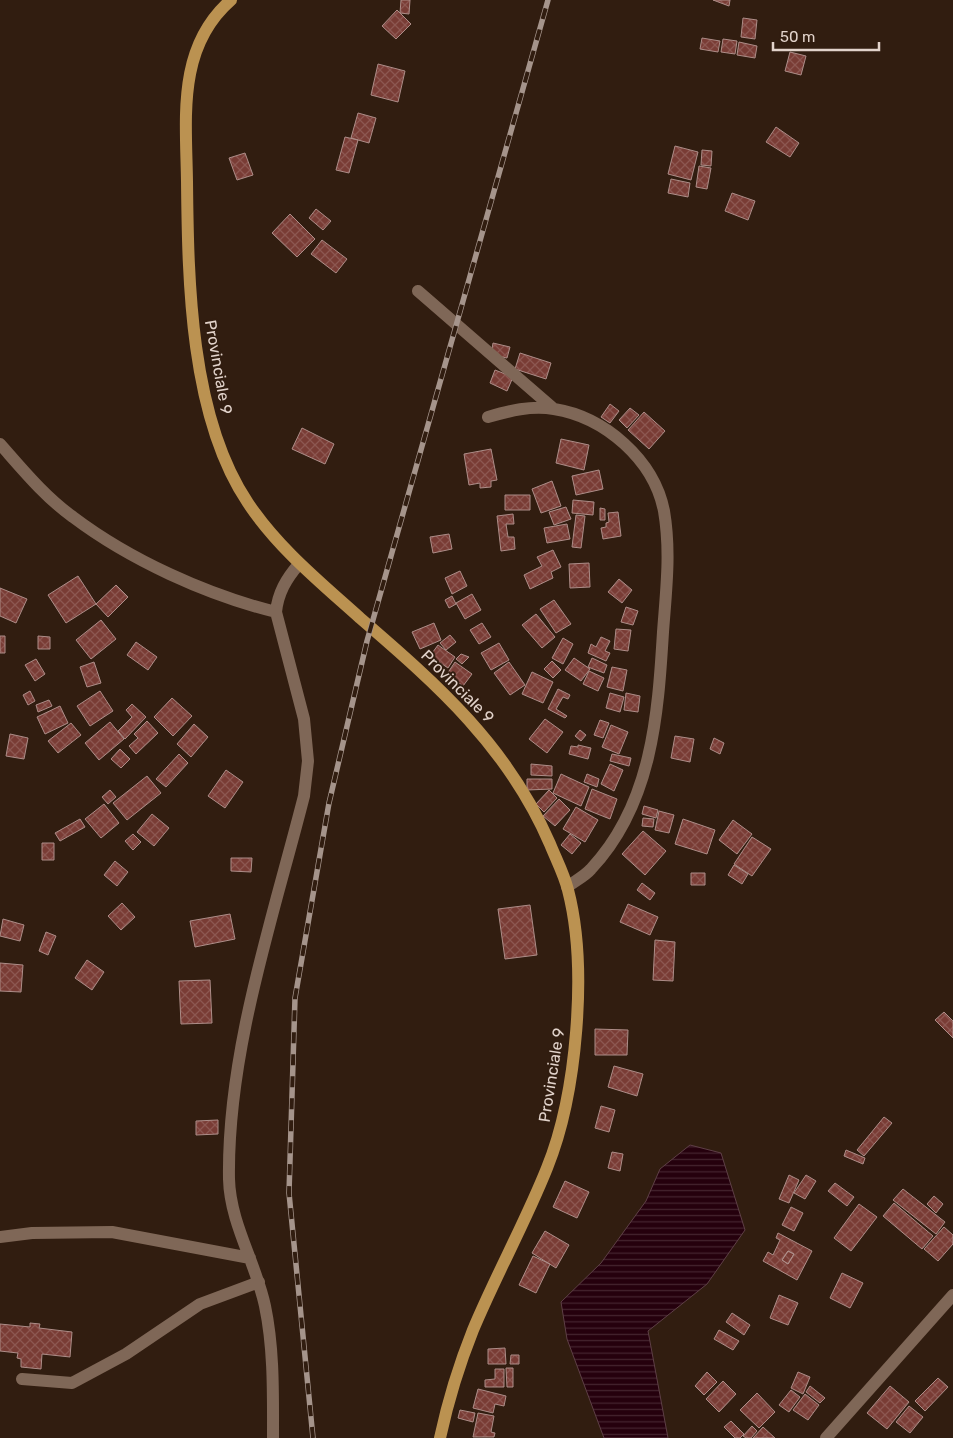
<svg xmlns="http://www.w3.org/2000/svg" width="953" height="1438" font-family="Rubik,sans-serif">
<defs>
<pattern id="water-rules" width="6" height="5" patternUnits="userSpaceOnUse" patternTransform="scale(1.25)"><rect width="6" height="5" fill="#25000d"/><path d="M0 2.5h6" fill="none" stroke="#44242f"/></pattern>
<pattern id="building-cross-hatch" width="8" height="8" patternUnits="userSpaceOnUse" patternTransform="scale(1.25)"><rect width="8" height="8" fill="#793c35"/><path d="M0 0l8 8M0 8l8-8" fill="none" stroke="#8c5751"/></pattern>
</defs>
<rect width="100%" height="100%" fill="#311d10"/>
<path fill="url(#water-rules)" stroke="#5e3f46" d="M 690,1145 L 721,1153 L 745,1230 L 707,1284 L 648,1331 L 668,1438 L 604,1438 L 567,1339 L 561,1302 L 601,1263 L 646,1201 L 660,1169 Z"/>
<path fill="url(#building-cross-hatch)" stroke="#ad8d88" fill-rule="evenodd" d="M 401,0 L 410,0 L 409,14 L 400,13 Z
M 713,0 L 730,0 L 729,6 Z
M 397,10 L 411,24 L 396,39 L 382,26 Z
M 743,18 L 757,20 L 755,39 L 741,37 Z
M 702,38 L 720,41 L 718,52 L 700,49 Z
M 723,39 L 737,41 L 735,54 L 721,52 Z
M 739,42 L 757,46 L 755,58 L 737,55 Z
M 790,52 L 806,56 L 801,75 L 785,71 Z
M 378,64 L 405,71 L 398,102 L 371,95 Z
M 358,113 L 376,118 L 369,143 L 351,138 Z
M 776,127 L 799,143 L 790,157 L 766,142 Z
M 345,137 L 358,140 L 349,173 L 336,170 Z
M 675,146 L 698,152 L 691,180 L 668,174 Z
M 702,150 L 712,151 L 711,166 L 701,165 Z
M 245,153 L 253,175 L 237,180 L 229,158 Z
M 699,166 L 711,168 L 707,189 L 696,187 Z
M 671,179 L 690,183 L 688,197 L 668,193 Z
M 732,193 L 755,201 L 748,220 L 725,211 Z
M 316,209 L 331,221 L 323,230 L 309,218 Z
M 290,214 L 315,239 L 297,257 L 272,233 Z
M 322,240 L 347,259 L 336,273 L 311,254 Z
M 493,343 L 510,347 L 507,358 L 491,355 Z
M 520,353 L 551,363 L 546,379 L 515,369 Z
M 495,370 L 513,377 L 507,391 L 490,383 Z
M 610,404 L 619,411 L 610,423 L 601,417 Z
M 630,408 L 639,415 L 627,428 L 619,420 Z
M 644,412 L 665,431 L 649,449 L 628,430 Z
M 302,428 L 334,444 L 325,464 L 292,449 Z
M 561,439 L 589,445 L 584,470 L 556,463 Z
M 491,449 L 497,480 L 491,481 L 491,487 L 480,488 L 480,483 L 469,485 L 464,454 Z
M 599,470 L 603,489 L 576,495 L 572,476 Z
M 552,481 L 561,506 L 541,513 L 532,489 Z
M 505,495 L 530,495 L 530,510 L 505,510 Z
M 573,500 L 594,502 L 593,515 L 572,513 Z
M 566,507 L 571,519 L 554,525 L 549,512 Z
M 600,508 L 605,509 L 605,520 L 600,520 Z
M 618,512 L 621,536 L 603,539 L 601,528 L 606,527 L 606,523 L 609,522 L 608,513 Z
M 513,514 L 514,524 L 506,524 L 508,537 L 514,537 L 515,549 L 501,551 L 497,516 Z
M 576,515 L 585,516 L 581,548 L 572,547 Z
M 567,524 L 570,539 L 547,543 L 544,528 Z
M 449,534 L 452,549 L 433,553 L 430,537 Z
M 553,550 L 561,567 L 551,572 L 553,578 L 530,589 L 524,575 L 542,566 L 537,557 Z
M 589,563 L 590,587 L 570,588 L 569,564 Z
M 460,571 L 467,586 L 452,594 L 445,578 Z
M 78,576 L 96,604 L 66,623 L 48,595 Z
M 619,579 L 632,590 L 622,603 L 608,592 Z
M 116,585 L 128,597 L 108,617 L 96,604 Z
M 0,588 L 27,599 L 16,623 L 0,616 Z
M 472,594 L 481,610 L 465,619 L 456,603 Z
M 452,596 L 456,604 L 449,608 L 445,600 Z
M 554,600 L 571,624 L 556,633 L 540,609 Z
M 626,607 L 638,611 L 633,625 L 621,622 Z
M 536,614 L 555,637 L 542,648 L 522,625 Z
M 101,620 L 116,639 L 91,659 L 76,640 Z
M 434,623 L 441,640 L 420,649 L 412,632 Z
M 482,623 L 491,637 L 479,644 L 470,630 Z
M 616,629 L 631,630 L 628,651 L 614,649 Z
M 450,635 L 456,642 L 446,650 L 440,643 Z
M 0,636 L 5,636 L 5,653 L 0,653 Z
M 38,636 L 50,637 L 50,649 L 38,649 Z
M 601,637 L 610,641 L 605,651 L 610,653 L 606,661 L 588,653 L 591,644 L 596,647 Z
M 563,638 L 573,644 L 563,664 L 552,658 Z
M 136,642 L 157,657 L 148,670 L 127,655 Z
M 499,643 L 509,660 L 491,670 L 481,653 Z
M 438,645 L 455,657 L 448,668 L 430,656 Z
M 461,654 L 469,657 L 462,664 L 456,659 Z
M 574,658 L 590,669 L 581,681 L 565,670 Z
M 592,658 L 607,665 L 604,673 L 588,667 Z
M 36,659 L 45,674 L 35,681 L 25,665 Z
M 552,661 L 561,670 L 553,678 L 544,669 Z
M 94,662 L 101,683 L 87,687 L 80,667 Z
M 455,662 L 472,674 L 463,686 L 447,674 Z
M 509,662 L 525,685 L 510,695 L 494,673 Z
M 612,667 L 627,670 L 623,691 L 607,687 Z
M 589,671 L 604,678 L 598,691 L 583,684 Z
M 532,672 L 553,682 L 543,703 L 522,694 Z
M 558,689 L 570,695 L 568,699 L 563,697 L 556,709 L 567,716 L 565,718 L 548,709 Z
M 30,691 L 35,701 L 28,705 L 23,695 Z
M 100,691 L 113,711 L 90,726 L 77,706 Z
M 610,693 L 624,697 L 620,712 L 606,708 Z
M 626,693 L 640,696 L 638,712 L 624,710 Z
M 172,698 L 192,716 L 173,736 L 154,717 Z
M 49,700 L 52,706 L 38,712 L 36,705 Z
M 132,704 L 146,717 L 125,739 L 118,731 L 132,717 L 126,710 Z
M 60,706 L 68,723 L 45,734 L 37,717 Z
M 545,719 L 563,732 L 547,753 L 529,739 Z
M 600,720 L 609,723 L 603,738 L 594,735 Z
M 147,721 L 158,733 L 136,754 L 129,746 L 138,738 L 134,734 Z
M 110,722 L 124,739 L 99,760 L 85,743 Z
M 71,723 L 81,735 L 58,753 L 48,741 Z
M 194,724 L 208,737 L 191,757 L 177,744 Z
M 611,725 L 628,732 L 619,754 L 602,747 Z
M 580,730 L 586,735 L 581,741 L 575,736 Z
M 10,734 L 28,738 L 24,759 L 6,756 Z
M 675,736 L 694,739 L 690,762 L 671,758 Z
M 714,738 L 724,743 L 720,754 L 710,749 Z
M 578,745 L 591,748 L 588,759 L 569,754 L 571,746 L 578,747 Z
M 120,749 L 130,759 L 121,768 L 111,759 Z
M 179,754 L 188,763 L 166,787 L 156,779 Z
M 612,754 L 631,758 L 629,766 L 610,761 Z
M 531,764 L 552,766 L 552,776 L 531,775 Z
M 610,764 L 623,770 L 614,791 L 601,784 Z
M 226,770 L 243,782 L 225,808 L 208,796 Z
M 561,774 L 589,787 L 581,806 L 553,793 Z
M 587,774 L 599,779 L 597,787 L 584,782 Z
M 147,776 L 161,793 L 127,820 L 113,803 Z
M 527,779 L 552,779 L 552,789 L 527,790 Z
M 592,789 L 617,799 L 610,819 L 585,809 Z
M 110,790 L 116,797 L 108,804 L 102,797 Z
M 549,790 L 557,798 L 544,812 L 536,804 Z
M 559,799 L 570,810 L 555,826 L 543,816 Z
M 104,804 L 119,823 L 101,838 L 85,819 Z
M 644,806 L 658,810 L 656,818 L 642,814 Z
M 576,807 L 598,820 L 585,842 L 563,829 Z
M 659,811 L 674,815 L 669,833 L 655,830 Z
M 152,814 L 169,828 L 154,846 L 137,832 Z
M 643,818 L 654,819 L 653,827 L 642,826 Z
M 80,819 L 85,827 L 60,841 L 55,833 Z
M 683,819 L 715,830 L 707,854 L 675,844 Z
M 733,820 L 752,834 L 737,854 L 719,840 Z
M 643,831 L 666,851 L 645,875 L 622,854 Z
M 133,834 L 141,842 L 133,850 L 125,841 Z
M 570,834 L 581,843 L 572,854 L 561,845 Z
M 752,837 L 771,849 L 752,876 L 734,864 Z
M 42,843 L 54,843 L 54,860 L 42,860 Z
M 231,858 L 252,858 L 251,872 L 231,871 Z
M 115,861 L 128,872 L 117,886 L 104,875 Z
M 734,865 L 748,874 L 742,884 L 728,875 Z
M 691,873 L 705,873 L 705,885 L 691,885 Z
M 642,883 L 655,893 L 650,900 L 637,890 Z
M 122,903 L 135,917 L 121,930 L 108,916 Z
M 628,904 L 658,917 L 650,935 L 620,922 Z
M 530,905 L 537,955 L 505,959 L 498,909 Z
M 230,914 L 235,939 L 195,947 L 190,921 Z
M 3,919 L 24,925 L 20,941 L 0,936 Z
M 46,932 L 56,936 L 48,955 L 39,951 Z
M 655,940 L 675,942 L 673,981 L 653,980 Z
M 87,960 L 104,972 L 92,990 L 75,978 Z
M 0,963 L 23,965 L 21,992 L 0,991 Z
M 210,980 L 212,1023 L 181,1024 L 179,981 Z
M 944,1012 L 953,1021 L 953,1038 L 935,1020 Z
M 595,1029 L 628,1030 L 627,1055 L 595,1055 Z
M 614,1066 L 643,1074 L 637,1096 L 608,1087 Z
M 601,1106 L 615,1110 L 609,1132 L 595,1128 Z
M 884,1117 L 892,1123 L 864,1156 L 857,1150 Z
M 218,1120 L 218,1134 L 196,1135 L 196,1121 Z
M 846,1150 L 865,1158 L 863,1164 L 844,1156 Z
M 612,1152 L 623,1154 L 620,1171 L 608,1168 Z
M 789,1175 L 799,1180 L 789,1203 L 779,1199 Z
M 806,1175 L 816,1181 L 805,1199 L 794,1193 Z
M 565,1181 L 589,1192 L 577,1218 L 553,1207 Z
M 835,1183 L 854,1197 L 847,1206 L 828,1191 Z
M 903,1189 L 945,1222 L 936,1234 L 893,1200 Z
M 934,1196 L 943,1204 L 936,1213 L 927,1204 Z
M 894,1203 L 933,1236 L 922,1249 L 883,1216 Z
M 859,1204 L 877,1217 L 851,1251 L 834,1238 Z
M 791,1207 L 803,1213 L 794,1231 L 782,1225 Z
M 944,1227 L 953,1235 L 953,1244 L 938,1261 L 924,1249 Z
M 545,1231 L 569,1245 L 556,1268 L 532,1253 Z
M 778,1233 L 812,1251 L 797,1280 L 763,1261 L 768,1252 L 773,1255 L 780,1240 L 776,1238 ZM 788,1251 L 794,1254 L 788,1264 L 782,1260 Z
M 788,1251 L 794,1254 L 788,1264 L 782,1260 Z
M 533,1256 L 550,1264 L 536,1293 L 519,1285 Z
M 842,1273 L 863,1283 L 850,1308 L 830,1298 Z
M 779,1295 L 798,1303 L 788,1325 L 770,1318 Z
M 732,1313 L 750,1325 L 744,1335 L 726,1322 Z
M 30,1323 L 40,1324 L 39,1328 L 72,1332 L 70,1357 L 42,1354 L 41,1369 L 21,1367 L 21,1359 L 17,1358 L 18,1353 L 0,1351 L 0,1324 L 30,1327 Z
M 719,1330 L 739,1341 L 733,1350 L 714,1339 Z
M 505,1348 L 506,1364 L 488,1364 L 488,1349 Z
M 511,1355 L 519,1355 L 519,1364 L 510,1364 Z
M 506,1368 L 513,1368 L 513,1387 L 507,1387 Z
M 495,1369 L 504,1369 L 504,1387 L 485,1387 L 485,1380 L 495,1379 Z
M 707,1372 L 717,1382 L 704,1395 L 695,1386 Z
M 798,1372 L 810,1377 L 803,1394 L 791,1388 Z
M 938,1378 L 948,1387 L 925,1411 L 915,1401 Z
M 723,1381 L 736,1394 L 719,1412 L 706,1399 Z
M 810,1386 L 825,1398 L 820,1403 L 806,1392 Z
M 890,1386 L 909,1402 L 887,1429 L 867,1413 Z
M 478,1389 L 506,1396 L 504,1406 L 495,1404 L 493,1413 L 473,1408 Z
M 791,1390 L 800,1397 L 789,1412 L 779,1405 Z
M 757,1393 L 775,1412 L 759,1428 L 740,1410 Z
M 805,1394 L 819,1405 L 808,1420 L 793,1410 Z
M 909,1406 L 923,1417 L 910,1433 L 896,1422 Z
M 460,1410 L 475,1413 L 473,1422 L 458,1418 Z
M 478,1413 L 494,1416 L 491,1432 L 495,1433 L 494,1437 L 473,1437 Z
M 731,1421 L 744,1434 L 740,1438 L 735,1438 L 724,1427 Z
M 752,1426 L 757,1431 L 751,1438 L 746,1438 L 743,1436 Z
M 763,1427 L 775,1438 L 753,1438 Z"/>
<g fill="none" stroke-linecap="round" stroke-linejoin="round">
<path stroke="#7f6757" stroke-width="12" d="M 418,291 L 554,409
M 488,417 C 509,411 531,405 554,409 C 605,417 654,460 664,511 C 671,552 666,591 663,632 C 658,715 652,804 591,869 C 585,876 575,881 567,887
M 0,444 C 23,470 45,497 73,517 C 130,560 207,595 276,612
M 0,1237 L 32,1233 L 112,1232 L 250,1258
M 22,1379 L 72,1383 L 126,1354 L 200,1304 L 259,1282
M 273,1438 C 273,1394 274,1349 265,1306 C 256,1263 230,1223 229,1179 C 227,1052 273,918 304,796 L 308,761 L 304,719 L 276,612 C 278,593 286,579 299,564
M 826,1438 L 953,1295"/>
<path stroke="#bb9251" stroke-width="12" d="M 231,0 C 177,47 186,116 187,181 C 188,281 190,417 248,503 C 278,548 320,582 360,618 C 439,686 508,747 550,844 C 556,859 564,874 568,890 C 588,967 577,1094 547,1168 C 525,1223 496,1275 473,1330 C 459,1365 448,1401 440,1438"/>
<g stroke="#a5948b" stroke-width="5.5">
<path id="rail" d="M 313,1438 L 289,1193 L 295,998 L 329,803 L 367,641 L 548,0"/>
</g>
<use href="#rail" stroke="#311d10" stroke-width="4" stroke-dasharray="11" stroke-linecap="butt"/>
</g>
<g text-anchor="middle" stroke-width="4" stroke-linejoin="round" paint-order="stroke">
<g font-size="16" fill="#e2d3cb" stroke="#311d10">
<text transform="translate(219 367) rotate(80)" y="6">Provinciale 9</text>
<text transform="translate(458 686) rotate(45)" y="6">Provinciale 9</text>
<text transform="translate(551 1075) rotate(-81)" y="6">Provinciale 9</text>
</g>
</g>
<path d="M773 42v8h106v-8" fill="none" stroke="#e2d3cb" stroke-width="2.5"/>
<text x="780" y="42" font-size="15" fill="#e2d3cb" stroke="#311d10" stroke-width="4" paint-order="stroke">50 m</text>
</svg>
